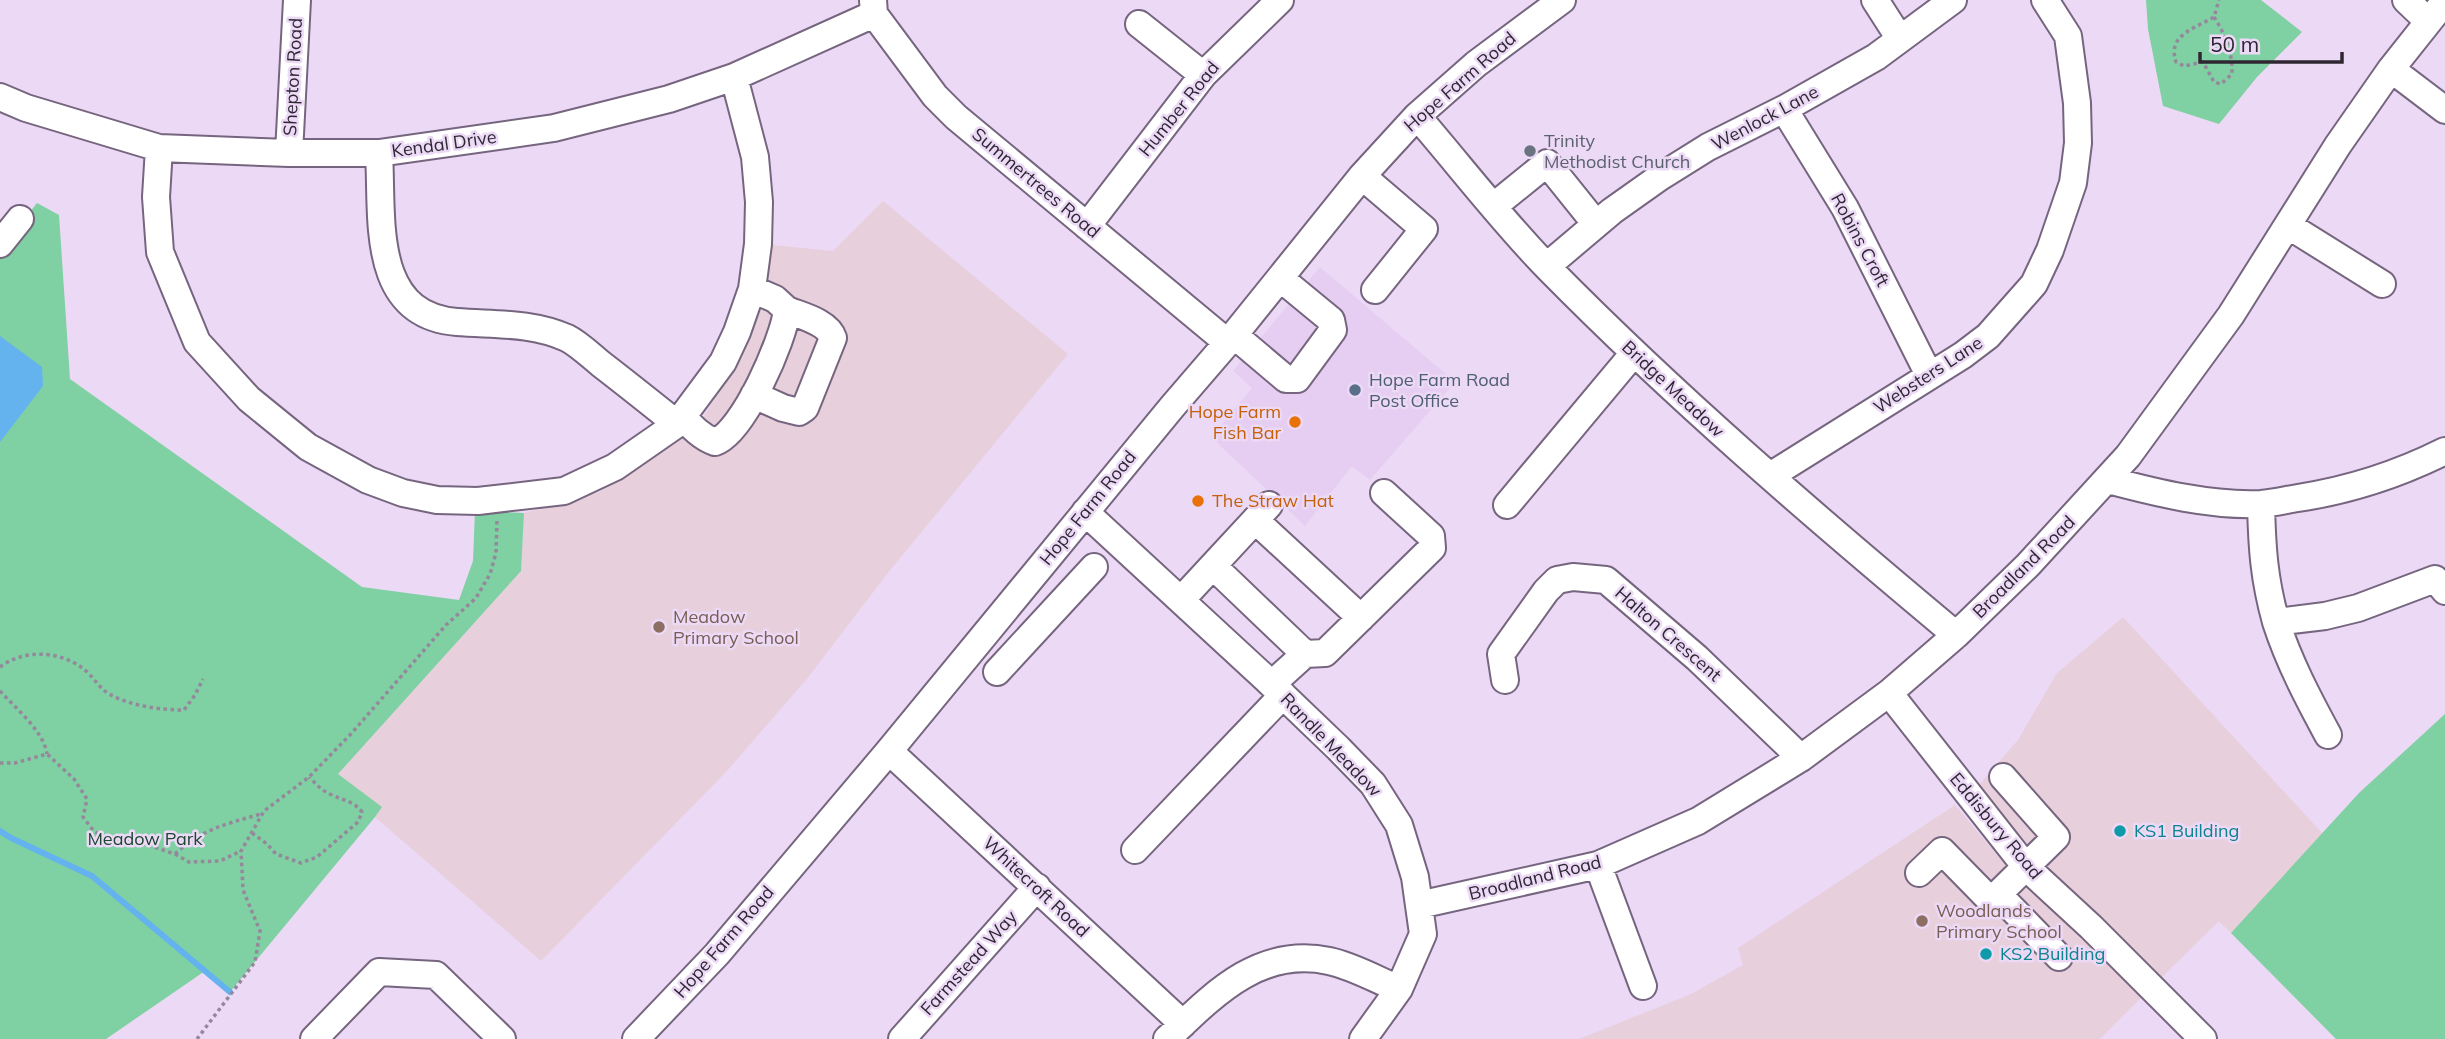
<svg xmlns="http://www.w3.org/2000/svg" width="2445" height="1039" font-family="Mulish,sans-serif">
<rect width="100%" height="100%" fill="#ecd9f6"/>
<path fill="#e6cef2" d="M 1320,267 L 1455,382 L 1370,480 L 1352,466 L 1305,526 L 1211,437 L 1252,388 L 1233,371 Z"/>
<path fill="#e7cfdb" d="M 883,201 L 1068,354 L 887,574 L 806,680 L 726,772 L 541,961 L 375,817 L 381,807 L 338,774 L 521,571 L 524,513 L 599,492 L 666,450 L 704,416 L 741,356 L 768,283 L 772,245 L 833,251 Z
M 2123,617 L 2323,834 L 2231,933 L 2219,921 L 2161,978 L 2056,876 L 1977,787 L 2018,740 L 2057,673 Z
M 1955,805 L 2002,861 L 2143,996 L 2100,1039 L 1579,1039 L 1689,995 L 1743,965 L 1738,948 Z"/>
<path fill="#7fd0a2" d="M 2146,0 L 2261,0 L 2302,32 L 2257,77 L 2219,124 L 2163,106 L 2148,29 Z
M 37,203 L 59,215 L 70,379 L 362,587 L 459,600 L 473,561 L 475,511 L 524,513 L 521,571 L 338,774 L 382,807 L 375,817 L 230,992 L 205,971 L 106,1039 L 0,1039 L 0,250 Z
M 2445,714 L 2445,1039 L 2336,1039 L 2231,933 L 2359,793 Z"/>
<path fill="#64b3ef" d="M 0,336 L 42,367 L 43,386 L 0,442 Z"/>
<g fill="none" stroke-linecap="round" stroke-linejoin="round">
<path stroke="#64b3ef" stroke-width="6" d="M 0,831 L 11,838 L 92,876 L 230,992"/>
<g stroke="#76657f" stroke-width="30">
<path id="minor" d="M 873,0 L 874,14 L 935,96 L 956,117 L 1228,343
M 1875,0 L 1900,39
M 2406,0 L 2428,21
M 1139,24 L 1203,75
M 2391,69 L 2445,110
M 0,97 L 26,108 L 159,148 L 289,153 L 379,153 L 554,128 L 669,99 L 734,77 L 874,14
M 1784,109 L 1845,208 L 1929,375
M 1417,116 C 1461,167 1502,221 1549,269 C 1677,399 1816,518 1956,635
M 159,148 L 156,197 L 160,252 L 197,342 L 249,399 L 308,447 L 368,480 L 403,493 L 437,500 L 478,501 L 564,491 L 615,467 L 677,424 L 723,362 L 737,332 L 752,289 L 758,244 L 759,202 L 755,157 L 734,77
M 289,153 L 297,0
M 379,153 C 383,217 369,315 457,322 C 494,325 531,322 567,338 C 579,344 591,356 601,364 C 627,384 652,404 677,424
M 1362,176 L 1424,229 L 1375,290
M 1494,206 L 1547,163 L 1596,224
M 1087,226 L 1203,75 L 1280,0
M 2289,226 L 2382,284
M 0,244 L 20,219
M 1547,266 L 1612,211 L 1660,177 L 1708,147 L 1784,109 L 1876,57 L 1953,0
M 1234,335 L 1286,379 L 1297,379 L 1333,330 L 1331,320 L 1280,278
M 754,395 L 783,408 L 799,412 L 805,408 L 833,338 C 828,322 802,316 787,310
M 683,417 C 692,427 701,437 715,442 C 743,433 784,339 787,310 L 775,299 L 752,289
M 1770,476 L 1963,355 L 1988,336 L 2034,284 L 2050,250 L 2073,183 L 2078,143 L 2077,103 L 2068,36 L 2045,0
M 2108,480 C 2157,493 2210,506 2261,504 C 2273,503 2286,500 2298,498 C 2351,490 2397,475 2445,451
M 2261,504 C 2262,548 2264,579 2276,622 L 2325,616 L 2358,608 L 2435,579 L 2445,591
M 1507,505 L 1634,353
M 1085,512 L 1266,679 L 1338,748 L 1373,784 L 1399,825 L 1415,877 L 1423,934 L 1399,989 L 1363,1039
M 1255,520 L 1361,618
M 1213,566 L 1305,654
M 1181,600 L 1269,505
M 2276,622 C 2289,662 2308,698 2328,735
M 997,672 L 1094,567
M 1505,680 L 1501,654 L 1546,591 L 1557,580 L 1573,577 L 1606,580 L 1697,658 L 1801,758
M 1272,684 L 1305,654 L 1325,653 L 1432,548 L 1431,536 L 1384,493
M 1889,693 L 2026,867 L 2091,927 L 2203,1039
M 889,751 L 1183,1024
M 1135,850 L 1283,695
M 1598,865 L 1643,986
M 1919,873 L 1942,851 L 1991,901 L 2056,837 L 2003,777
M 1998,894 L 2059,957
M 1419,905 L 1598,865 L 1698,821 L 1801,758 L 1889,693 L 1956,635 L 2028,565 L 2128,456 L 2231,315 L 2338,145 L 2391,69 L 2445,1
M 314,1039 L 379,972 L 436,975 L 502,1039
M 636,1039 L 717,954 L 889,751 L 1172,407 L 1234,335 L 1362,176 L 1417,116 L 1476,64 L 1562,0
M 902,1039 L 1037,887
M 1167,1039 C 1213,995 1259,946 1329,961 C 1353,966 1377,980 1399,989"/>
</g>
<path stroke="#95889c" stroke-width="3.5" stroke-dasharray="3.5 3.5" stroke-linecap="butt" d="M 2214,17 C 2225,34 2233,54 2232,74 L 2221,84 L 2214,82 L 2203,62 L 2184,66 L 2176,62 C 2167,35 2194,29 2214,17 L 2219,0
M 0,667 C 25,648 63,651 86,671 C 95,679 99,688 109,694 C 131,706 160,710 184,710 L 195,695 L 203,679
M 0,691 C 16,709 43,730 47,754
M 0,763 L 15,763 L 47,754 L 74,779 L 87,799 L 83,817 L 93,830 L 106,840 L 139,842 L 175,854 C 202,829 226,824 261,814
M 252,833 L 267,844 L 276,854 L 301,863 L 317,857 L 358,822 L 362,812 C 354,801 344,801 332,795 C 322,791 316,784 309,777
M 175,854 L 189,862 L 220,861 L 241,851
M 197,1039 L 255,962 L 260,931 L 243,890 L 241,851 L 264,811 L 309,777 L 350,735 L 446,625 L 476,598 L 490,574 L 496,553 L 497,520"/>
<use href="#minor" stroke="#fff" stroke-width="26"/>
</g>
<circle fill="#6b7280" stroke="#ecd9f6" stroke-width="2.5" cx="1530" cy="151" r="7"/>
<circle fill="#5c6f8a" stroke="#ecd9f6" stroke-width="2.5" cx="1355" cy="390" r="7"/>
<g fill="#e8710a" stroke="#ecd9f6" stroke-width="2.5">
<circle cx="1295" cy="422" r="7"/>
<circle cx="1198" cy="501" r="7"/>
</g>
<g fill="#8d6e63" stroke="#ecd9f6" stroke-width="2.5">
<circle cx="659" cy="627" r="7"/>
<circle cx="1922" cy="921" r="7"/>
</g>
<g fill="#0f9aa8" stroke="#ecd9f6" stroke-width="2.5">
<circle cx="2120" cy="831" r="7"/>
<circle cx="1986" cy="954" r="7"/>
</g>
<g text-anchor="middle" stroke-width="5" stroke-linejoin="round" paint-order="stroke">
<g font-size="18" fill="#2e2732" stroke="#ecd9f6">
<text transform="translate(293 77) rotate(-87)" y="6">Shepton Road</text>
<text transform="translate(1460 82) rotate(-41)" y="6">Hope Farm Road</text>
<text transform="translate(1179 109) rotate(-51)" y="6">Humber Road</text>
<text transform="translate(1765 118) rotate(-28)" y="6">Wenlock Lane</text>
<text transform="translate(444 144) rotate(-8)" y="6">Kendal Drive</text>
<text transform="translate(1036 183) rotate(40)" y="6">Summertrees Road</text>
<text transform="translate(1860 240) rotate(62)" y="6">Robins Croft</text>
<text transform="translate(1928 375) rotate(-33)" y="6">Websters Lane</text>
<text transform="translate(1673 389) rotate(43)" y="6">Bridge Meadow</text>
<text transform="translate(1088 508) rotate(-51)" y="6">Hope Farm Road</text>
<text transform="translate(2024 567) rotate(-45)" y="6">Broadland Road</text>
<text transform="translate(1668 634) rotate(41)" y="6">Halton Crescent</text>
<text transform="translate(1331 745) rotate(46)" y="6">Randle Meadow</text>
<text transform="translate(1996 826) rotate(50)" y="6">Eddisbury Road</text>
<text transform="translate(1535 878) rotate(-14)" y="6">Broadland Road</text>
<text transform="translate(1036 887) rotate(43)" y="6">Whitecroft Road</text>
<text transform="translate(724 942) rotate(-49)" y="6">Hope Farm Road</text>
<text transform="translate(969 963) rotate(-48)" y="6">Farmstead Way</text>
</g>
<g font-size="18" fill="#5b616d" stroke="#ecd9f6" text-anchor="start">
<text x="1544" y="147">Trinity<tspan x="1544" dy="21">Methodist Church</tspan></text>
</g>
<g font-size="18" fill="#4e5e75" stroke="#ecd9f6" text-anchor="start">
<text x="1369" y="386">Hope Farm Road<tspan x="1369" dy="21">Post Office</tspan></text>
</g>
<g font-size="18" fill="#c56008" stroke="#ecd9f6" text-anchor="end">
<text x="1281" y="418">Hope Farm<tspan x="1281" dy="21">Fish Bar</tspan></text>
<text x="1212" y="507" text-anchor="start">The Straw Hat</text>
</g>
<g font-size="18" fill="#785e54" stroke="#ecd9f6" text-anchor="start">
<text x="673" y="623">Meadow<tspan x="673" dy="21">Primary School</tspan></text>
<text x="1936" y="917">Woodlands<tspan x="1936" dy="21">Primary School</tspan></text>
</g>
<g font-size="18" fill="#0d838f" stroke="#ecd9f6" text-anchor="start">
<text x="2134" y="837">KS1 Building</text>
<text x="2000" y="960">KS2 Building</text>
</g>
<g font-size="18" fill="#1e4630" stroke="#ecd9f6">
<text x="145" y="845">Meadow Park</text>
</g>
</g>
<path d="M2200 52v10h142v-10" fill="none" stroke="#2e2732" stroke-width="3.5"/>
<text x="2210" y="52" font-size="21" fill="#2e2732" stroke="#ecd9f6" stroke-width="5" paint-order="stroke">50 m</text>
</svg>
